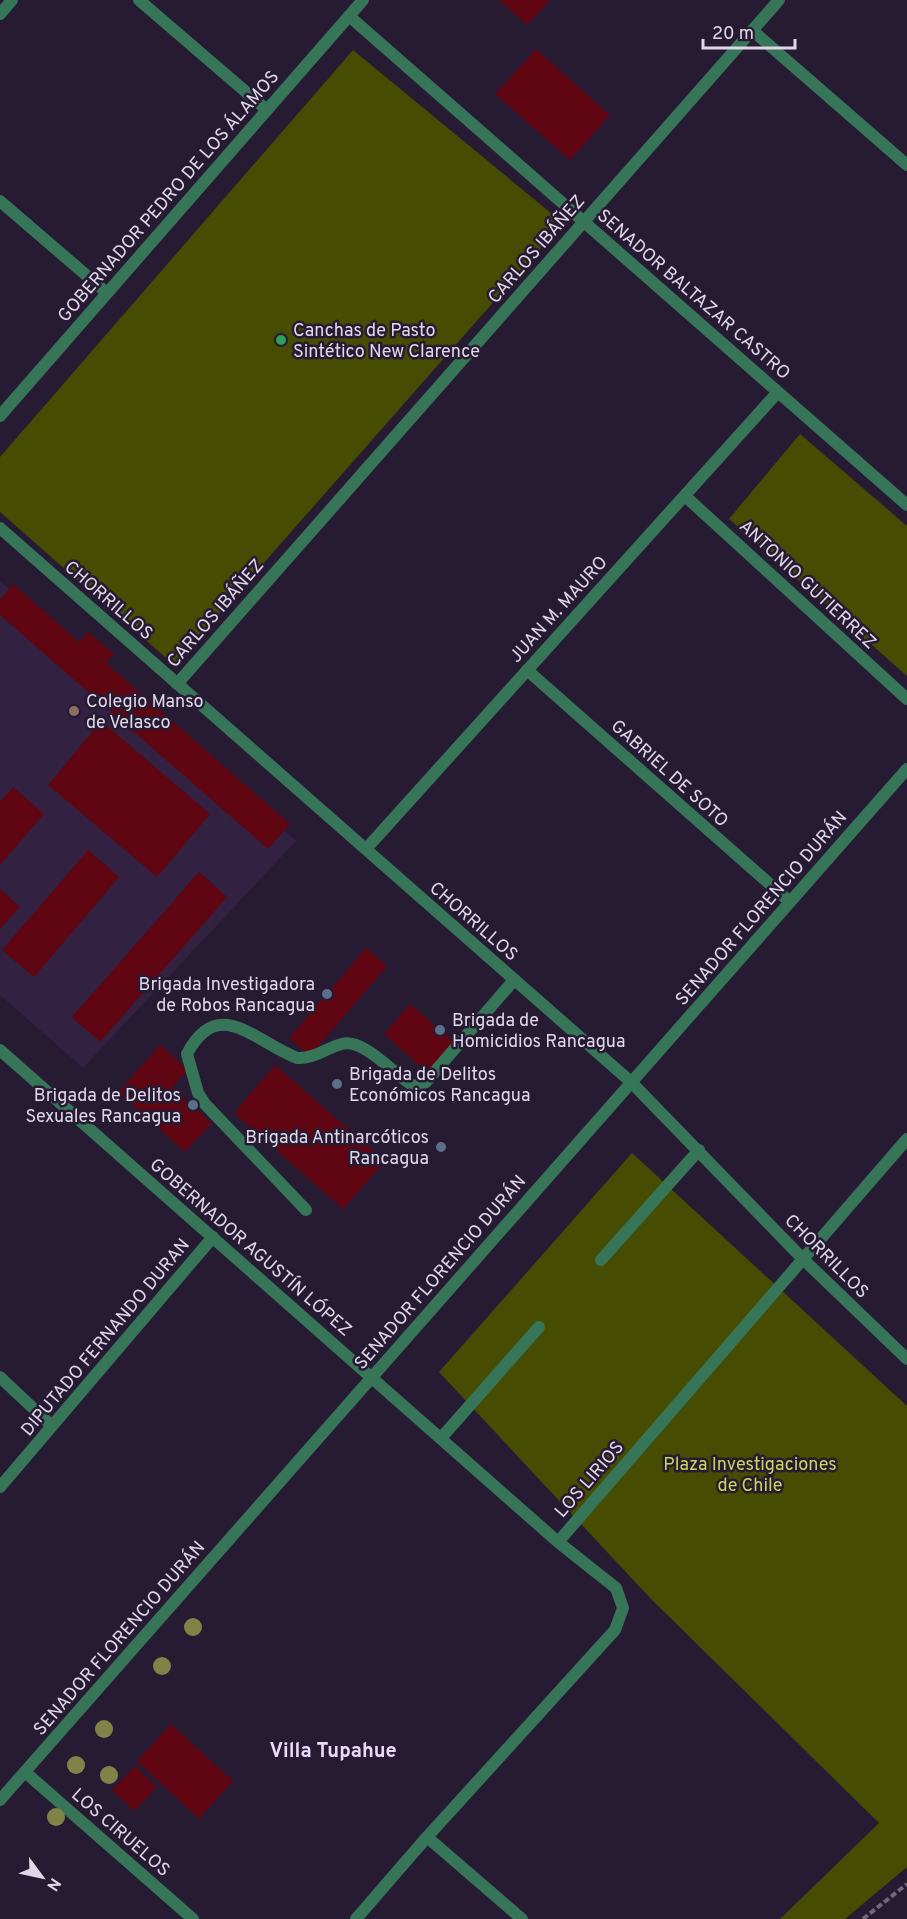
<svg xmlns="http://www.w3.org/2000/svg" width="907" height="1919" font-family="Overpass,sans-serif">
<rect width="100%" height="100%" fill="#271a33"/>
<path fill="#322140" d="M 0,581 L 296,841 L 83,1068 L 0,995 Z"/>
<path fill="#464c02" d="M 353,50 L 563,223 L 174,665 L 0,512 L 0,457 Z
M 800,434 L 907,526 L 907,676 L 729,519 Z
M 632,1153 L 907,1406 L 907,1867 L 845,1919 L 780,1919 L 879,1823 L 651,1599 L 439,1372 Z"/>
<path fill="#600512" d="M 499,0 L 550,0 L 527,25 Z
M 536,49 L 610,115 L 570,160 L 495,94 Z
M 13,584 L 79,642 L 88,632 L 114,654 L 106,663 L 290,824 L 268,849 L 0,615 L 0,600 Z
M 101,721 L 210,814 L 157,877 L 48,785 Z
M 13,787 L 44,814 L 0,865 L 0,802 Z
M 88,850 L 119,877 L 34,977 L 2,950 Z
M 199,872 L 227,897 L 100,1042 L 72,1017 Z
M 0,889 L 20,907 L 0,929 Z
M 366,948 L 387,966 L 310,1056 L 289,1038 Z
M 410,1004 L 457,1044 L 430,1075 L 384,1034 Z
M 160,1045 L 188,1070 L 172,1087 L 212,1123 L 185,1152 L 118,1092 Z
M 275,1065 L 385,1161 L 343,1209 L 234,1113 Z
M 171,1724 L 233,1781 L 199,1819 L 137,1761 Z
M 135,1766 L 157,1787 L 134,1811 L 112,1790 Z"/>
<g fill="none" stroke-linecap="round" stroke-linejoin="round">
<path stroke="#71667c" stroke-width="4" stroke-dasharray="6 3" stroke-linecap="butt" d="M 863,1919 L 907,1884"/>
<path stroke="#367558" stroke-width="12" d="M 306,1210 L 205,1104 L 198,1093 L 187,1054 C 218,995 254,1041 297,1058 C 314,1059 326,1048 342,1044 C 364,1038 394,1075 414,1086 L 426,1082 L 514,980
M 601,1260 L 699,1150
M 441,1438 L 539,1327"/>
<path stroke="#367558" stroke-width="12" d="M 139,0 L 267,110
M 0,14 L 12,0
M 349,16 L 907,505
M 753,31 L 907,165
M 0,201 L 107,293
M 685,496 L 907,699
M 527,670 L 790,902
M 177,684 L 779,0
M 366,849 L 778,392
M 0,1050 L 558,1542
M 0,1377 L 52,1426
M 0,1487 L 213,1237
M 25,1772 L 193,1919
M 0,1800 L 907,769
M 427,1837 L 522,1919
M 356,1919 L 427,1837 L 615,1630 L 623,1608 L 616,1588 L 558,1542 L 907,1139"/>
<path stroke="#367558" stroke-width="12" d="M 0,416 L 363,0
M 0,528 L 631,1082 L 803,1259 L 907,1359"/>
</g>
<g fill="#818248">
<circle cx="193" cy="1627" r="9"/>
<circle cx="162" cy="1666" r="9"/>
<circle cx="104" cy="1729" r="9"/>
<circle cx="76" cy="1765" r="9"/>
<circle cx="109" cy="1775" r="9"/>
<circle cx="56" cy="1817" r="9"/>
</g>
<circle fill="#2e9e5b" stroke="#271a33" stroke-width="2" cx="281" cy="340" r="6"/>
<circle fill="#8d6e63" stroke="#271a33" stroke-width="2" cx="74" cy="711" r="6"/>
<g fill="#5c6f8a" stroke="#271a33" stroke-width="2">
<circle cx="327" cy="994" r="6"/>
<circle cx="440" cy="1030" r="6"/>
<circle cx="337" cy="1084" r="6"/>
<circle cx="193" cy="1105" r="6"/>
<circle cx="441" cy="1147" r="6"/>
</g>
<g text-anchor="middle" stroke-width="5" stroke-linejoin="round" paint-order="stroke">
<g font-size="18" fill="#e0d8e9" stroke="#271a33">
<text transform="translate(168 196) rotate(-49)" y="6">GOBERNADOR PEDRO DE LOS ÁLAMOS</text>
<text transform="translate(536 249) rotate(-49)" y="6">CARLOS IBÁÑEZ</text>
<text transform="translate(694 294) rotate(41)" y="6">SENADOR BALTAZAR CASTRO</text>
<text transform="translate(808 584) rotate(43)" y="6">ANTONIO GUTIERREZ</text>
<text transform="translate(109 600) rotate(41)" y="6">CHORRILLOS</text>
<text transform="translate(558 609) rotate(-48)" y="6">JUAN M. MAURO</text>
<text transform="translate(215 613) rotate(-49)" y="6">CARLOS IBÁÑEZ</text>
<text transform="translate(670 773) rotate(42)" y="6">GABRIEL DE SOTO</text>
<text transform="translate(761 908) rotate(-49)" y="6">SENADOR FLORENCIO DURÁN</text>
<text transform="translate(474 921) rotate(41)" y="6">CHORRILLOS</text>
<text transform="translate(251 1247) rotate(41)" y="6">GOBERNADOR AGUSTÍN LÓPEZ</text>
<text transform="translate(827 1256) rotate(45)" y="6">CHORRILLOS</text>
<text transform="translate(440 1272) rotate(-49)" y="6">SENADOR FLORENCIO DURÁN</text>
<text transform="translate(105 1337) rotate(-50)" y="6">DIPUTADO FERNANDO DURAN</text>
<text transform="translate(589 1479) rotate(-49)" y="6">LOS LIRIOS</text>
<text transform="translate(119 1638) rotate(-49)" y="6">SENADOR FLORENCIO DURÁN</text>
<text transform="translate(121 1832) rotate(41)" y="6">LOS CIRUELOS</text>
</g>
<g font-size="18" fill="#e0d8e9" stroke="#271a33" text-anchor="start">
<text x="293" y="336">Canchas de Pasto<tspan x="293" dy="21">Sintético New Clarence</tspan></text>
<text x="86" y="707">Colegio Manso<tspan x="86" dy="21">de Velasco</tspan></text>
<text x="315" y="990" text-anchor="end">Brigada Investigadora<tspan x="315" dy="21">de Robos Rancagua</tspan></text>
<text x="452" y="1026">Brigada de<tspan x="452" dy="21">Homicidios Rancagua</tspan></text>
<text x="349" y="1080">Brigada de Delitos<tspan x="349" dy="21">Económicos Rancagua</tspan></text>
<text x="181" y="1101" text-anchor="end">Brigada de Delitos<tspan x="181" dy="21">Sexuales Rancagua</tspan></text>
<text x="429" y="1143" text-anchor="end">Brigada Antinarcóticos<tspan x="429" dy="21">Rancagua</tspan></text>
</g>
<g font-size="18" fill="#cad85a" stroke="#271a33">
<text x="750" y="1470">Plaza Investigaciones<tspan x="750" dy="21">de Chile</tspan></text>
</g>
<g font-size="20" font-weight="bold" fill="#ead9fb" stroke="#271a33">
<text x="333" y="1757">Villa Tupahue</text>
</g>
</g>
<g transform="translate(42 1877) rotate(123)" stroke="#271a33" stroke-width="4.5" paint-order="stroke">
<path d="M0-4.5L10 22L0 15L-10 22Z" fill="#e0d8e9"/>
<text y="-9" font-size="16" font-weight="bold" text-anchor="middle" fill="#e0d8e9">N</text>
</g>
<path d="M703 39v9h92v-9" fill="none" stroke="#e0d8e9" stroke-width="3"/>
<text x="712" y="39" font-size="18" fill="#e0d8e9" stroke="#271a33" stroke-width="4.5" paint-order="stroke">20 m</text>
</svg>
